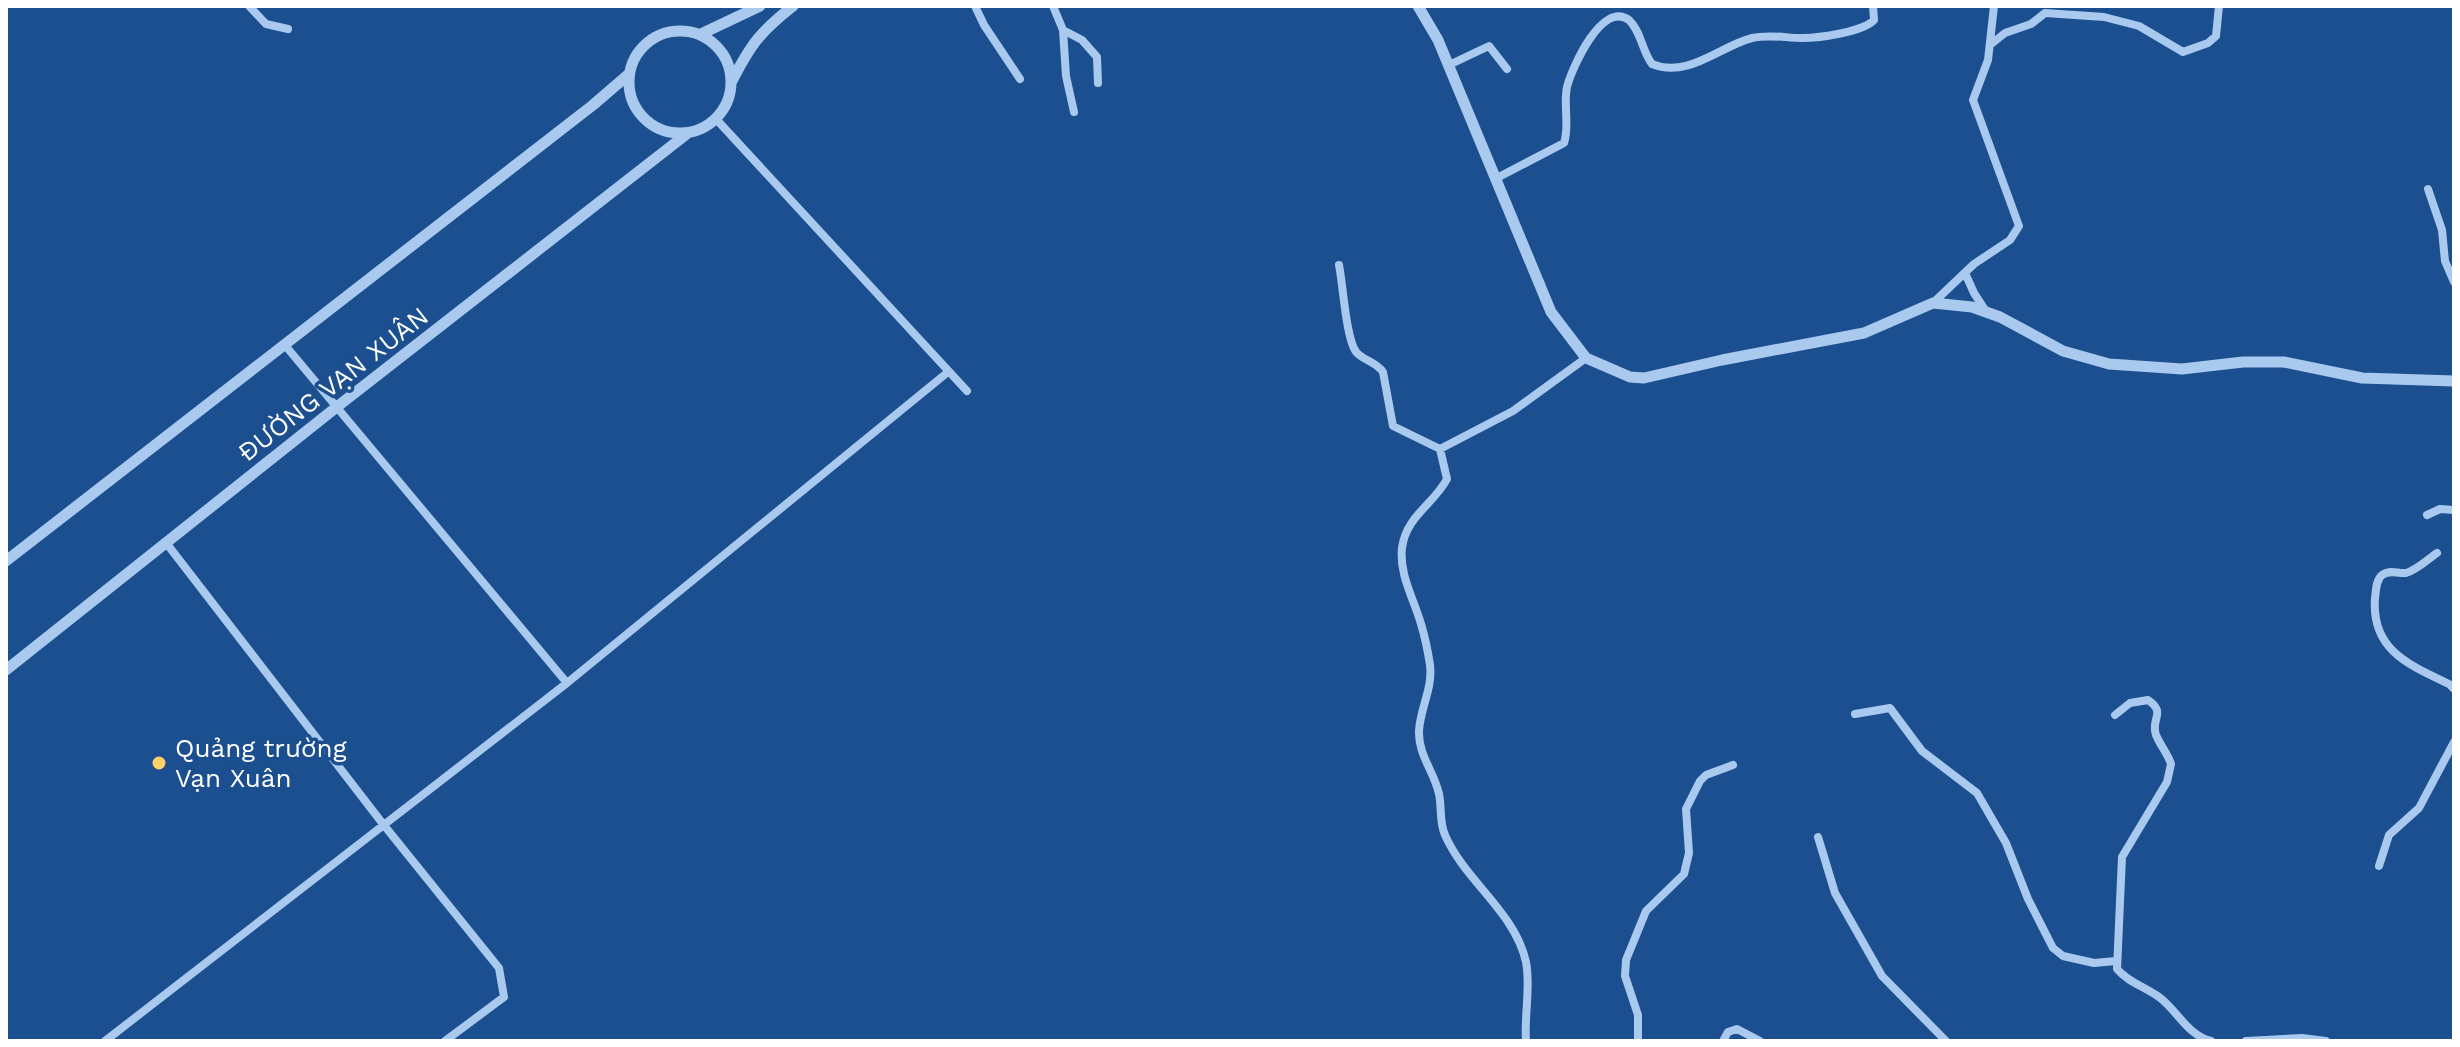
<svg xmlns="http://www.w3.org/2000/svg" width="2460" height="1047" font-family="'Work Sans',sans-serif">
<rect width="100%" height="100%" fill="#1b4f8f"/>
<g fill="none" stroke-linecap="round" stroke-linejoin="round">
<path stroke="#a9c9ee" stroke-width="8" d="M 249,6 L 266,24 L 288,29
M 975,6 L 984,25 L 1020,79
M 1053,6 L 1063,30 L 1066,76 L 1074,112
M 1063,30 L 1082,40 L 1097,57 L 1098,83
M 1990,45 L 2005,33 L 2031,24 L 2045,13 L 2104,17 L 2139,26 L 2183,52 L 2208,43 L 2216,36 L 2219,6
M 1449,65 L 1489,46 L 1507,69
M 716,119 L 967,391
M 1495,179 L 1564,143 C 1570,125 1563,106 1567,87 C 1572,68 1602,0 1629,20 C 1641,31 1642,51 1652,64 C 1688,79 1720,46 1752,38 C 1769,34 1786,38 1802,38 C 1819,38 1863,32 1874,20 L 1873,6
M 2428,189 L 2442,230 L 2445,261 L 2454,282
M 1339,265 C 1343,284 1346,341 1357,353 C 1365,361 1376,362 1383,372 L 1393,426 L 1440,449
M 1965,273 L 1974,293 L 1987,313
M 1933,303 L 1974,264 L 2010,240 L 2019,226 L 1973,100 L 1988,60 L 1994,6
M 284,344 L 567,683
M 2427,515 L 2440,509 L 2454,510
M 167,544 L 383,824 L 499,968 L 504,997 L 445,1041
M 2437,553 C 2428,559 2417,570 2406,573 C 2398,574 2390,569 2382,575 C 2376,580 2376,590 2375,598 C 2371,650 2409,665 2449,684 L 2454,689
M 1855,714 L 1890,708 L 1922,751 L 1977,793 L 2006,843 L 2028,899 L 2053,948 L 2063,956 L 2094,963 L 2116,961
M 2115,715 L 2130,703 L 2148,700 C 2167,713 2150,719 2156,735 C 2160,745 2168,754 2171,764 L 2167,782 L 2122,857 L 2117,969 C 2128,982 2145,987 2159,997 C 2177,1010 2187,1035 2211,1041
M 1818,837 L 1835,893 L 1882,976 L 1946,1041
M 2379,866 L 2389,835 L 2419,808 L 2454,742
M 105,1041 L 567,683 L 948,372
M 1526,1041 C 1524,1016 1531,987 1526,962 C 1515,912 1465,881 1445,835 C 1439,822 1442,807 1439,794 C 1434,771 1418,755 1419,731 C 1420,709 1433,688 1430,665 C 1428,652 1425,637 1421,624 C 1414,599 1399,575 1402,548 C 1406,516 1434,504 1447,479 L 1440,449 L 1513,411 L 1586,358
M 1638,1041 L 1638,1015 L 1625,976 L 1626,960 L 1646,911 L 1684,874 L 1689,853 L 1686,809 L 1700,781 L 1706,775 L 1733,765
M 1723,1041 L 1728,1032 L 1737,1029 L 1760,1041
M 2246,1041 L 2302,1038 L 2326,1041"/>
<path stroke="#a9c9ee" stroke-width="11" d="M 1418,6 L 1438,40 L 1551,312 L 1586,358 L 1630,377 L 1644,378 L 1722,360 L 1864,333 L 1933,303 L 1972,307 L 2000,317 L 2063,351 L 2109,364 L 2182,369 L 2243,362 L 2284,362 L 2362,378 L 2454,381
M629 82a51 51 0 1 1 102 0a51 51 0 1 1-102 0Z
M 701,34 L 760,6
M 732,81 C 751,44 760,32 793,6
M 6,561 L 593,105 L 629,74
M 6,670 L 338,406 L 688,133"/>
</g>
<circle fill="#ffd166" stroke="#1b4f8f" stroke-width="3" cx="159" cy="763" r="8"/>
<g text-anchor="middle" stroke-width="7" stroke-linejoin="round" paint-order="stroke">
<g font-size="26" fill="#fff" stroke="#1b4f8f">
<text transform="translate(333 384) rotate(-38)" y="9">ĐƯỜNG VẠN XUÂN</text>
</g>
<g font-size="26" fill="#fff" stroke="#1b4f8f" text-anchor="start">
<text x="175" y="757">Quảng trường<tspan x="175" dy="30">Vạn Xuân</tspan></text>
</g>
</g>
<rect width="2460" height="1047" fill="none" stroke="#ffffff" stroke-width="16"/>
</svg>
